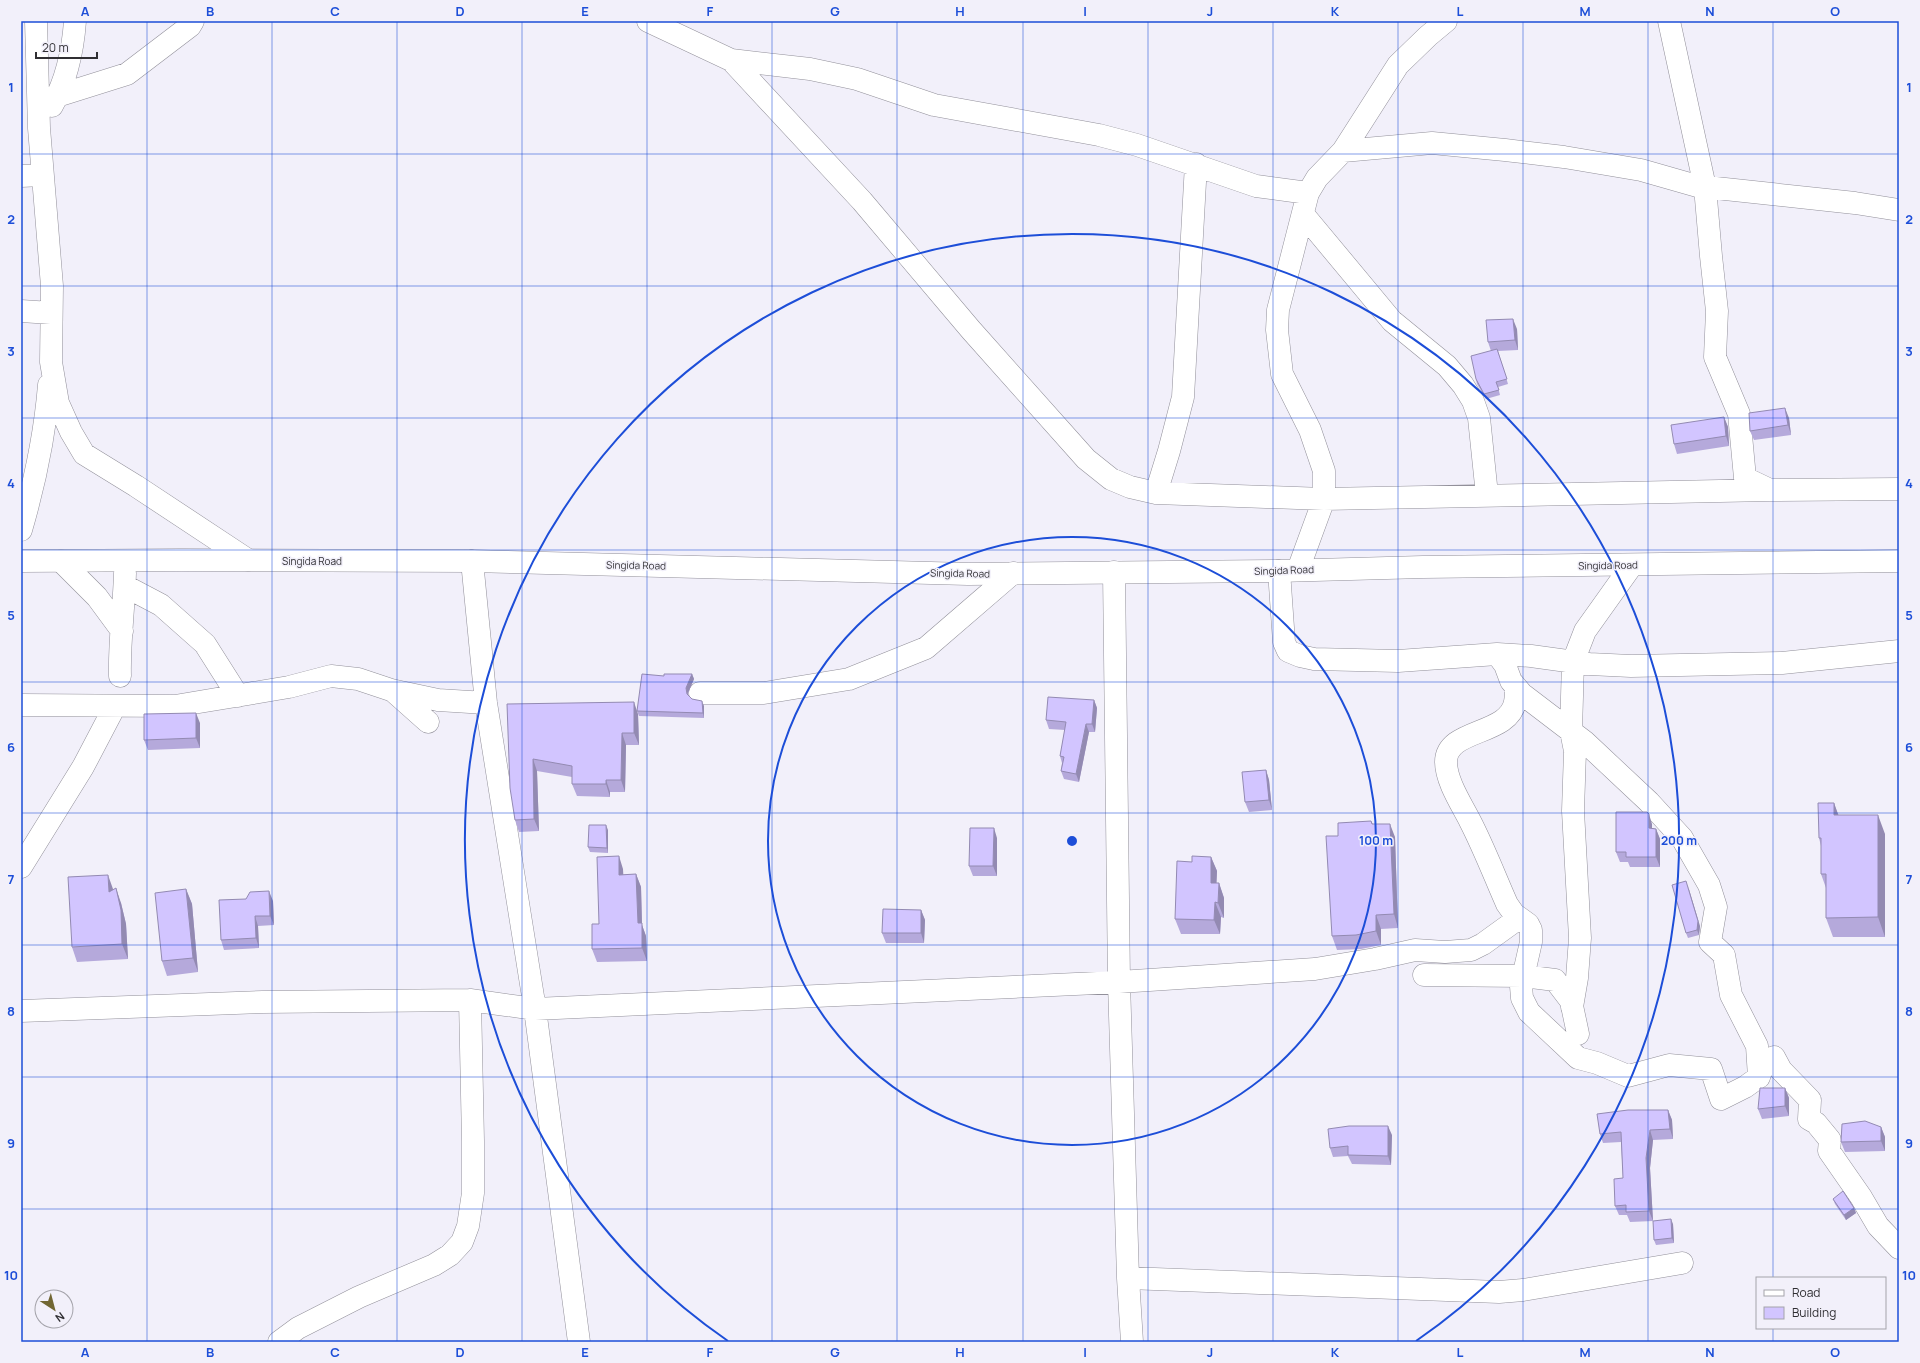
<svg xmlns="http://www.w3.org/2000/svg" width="1920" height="1363" font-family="Manrope,sans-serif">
<rect width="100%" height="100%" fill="#f2f0fa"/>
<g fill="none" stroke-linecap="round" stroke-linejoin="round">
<g stroke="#92909a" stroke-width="23">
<path id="minor" d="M 36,21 L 39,128 L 52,286 L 51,362 L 58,403 L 71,432 L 84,454 L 136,486 L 248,560
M 648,21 L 731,60 L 810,69 L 857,79 L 934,105 L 1099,135 L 1137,145 L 1256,186 L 1308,193
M 1669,21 L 1705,187 L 1711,256 L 1717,311 L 1715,357 L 1739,414 L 1745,478 L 1768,489
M 731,60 L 862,201 L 971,330 L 1086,459 L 1111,479 L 1130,487 L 1156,493 L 1324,499 L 1769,490 L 1899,489
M 57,96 L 127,74 L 190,26 L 193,21
M 52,106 C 66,81 73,49 75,21
M 1343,151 L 1432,143 L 1505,150 L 1564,157 L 1641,170 L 1697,186 L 1855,203 L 1899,210
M 21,176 L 42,175
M 1303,214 L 1392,321 L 1447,366 L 1463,385 L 1473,401 L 1479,418 L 1487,495
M 21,311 L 51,313
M 1156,493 L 1169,451 L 1183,397 L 1196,164
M 21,530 C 35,482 45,434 49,385
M 61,561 L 97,597 L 122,631
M 472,561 L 486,703 L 535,1009 L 579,1342
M 1298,570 L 1324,499 L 1324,471 L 1310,430 L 1282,374 L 1277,330 L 1278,310 L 1308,193 L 1317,178 L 1343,151 L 1398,65 L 1428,36 L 1446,21
M 1279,571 L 1284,642 L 1288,651 L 1300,656 L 1314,659 L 1398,661 L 1497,654 L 1531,656 L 1589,664 L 1631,666 L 1782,663 L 1899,651
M 1114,572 L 1119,982 L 1128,1278 L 1132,1342
M 125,586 L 161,605 L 205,644 L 238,696
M 1497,654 L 1505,665 L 1511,681 L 1522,694 L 1585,742 L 1649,802 L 1682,838 L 1709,885 L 1716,907 L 1710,942 L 1724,955 L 1731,995 L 1757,1046 L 1759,1077 L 1764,1063 L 1774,1057 L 1781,1070 L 1810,1100 L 1809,1119 L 1816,1123 L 1830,1140 L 1829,1151 L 1861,1197 L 1878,1226 L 1899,1248
M 120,676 C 119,642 124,608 125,573
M 1516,687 C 1516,692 1516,697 1515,702 C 1509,736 1446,728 1446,762 C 1446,781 1462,805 1470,821 C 1484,848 1495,877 1507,904 L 1514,914 L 1528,924 L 1531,930 L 1531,942 L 1521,986 L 1522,998 L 1529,1012 L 1578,1058 L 1597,1063 L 1628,1076 L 1669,1065 L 1711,1069 L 1721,1099 L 1745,1087 L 1759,1077
M 392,690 L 428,722
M 700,693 L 764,693 L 849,679 L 926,648 L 1013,573
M 21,705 L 175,706 L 289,687 L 331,676 L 358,679 L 391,690 L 438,700 L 486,703
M 21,867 L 83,767 L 115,706
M 1424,975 L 1523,976 L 1555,980 L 1571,1001 L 1578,1034
M 1572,1007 L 1577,978 L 1580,938 L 1573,811 L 1575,751 L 1571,731 L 1573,662 L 1585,631 L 1632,565
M 21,1011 L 263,1002 L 470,1000 L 535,1009 L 1119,982 L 1315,969 L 1375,959 L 1415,950 L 1445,952 L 1471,950 L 1483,944 L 1519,918
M 1128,1278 L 1499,1292 L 1523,1290 L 1682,1263
M 279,1342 L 298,1328 L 359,1297 L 434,1265 L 450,1255 L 462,1242 L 468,1226 L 473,1193 L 473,1141 L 470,1000"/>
</g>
<g stroke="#92909a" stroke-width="23">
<path id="highway" d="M 21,561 L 181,560 L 472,561 L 968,574 L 1279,571 L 1423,567 L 1899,561"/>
</g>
<use href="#minor" stroke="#fff" stroke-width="22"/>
<use href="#highway" stroke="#fff" stroke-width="22"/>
</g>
<path fill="#b5a9db" d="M 1517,329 L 1518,350 L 1498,351 L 1508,384 L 1498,387 L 1500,395 L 1486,399 L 1477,384 L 1476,379 L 1491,351 L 1488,342 Z
M 1724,417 L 1728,427 L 1729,446 L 1677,454 L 1674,444 Z
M 1789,418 L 1791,435 L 1754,440 L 1750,431 Z
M 692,674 L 694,679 L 688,693 L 688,695 L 692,699 L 704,706 L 704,718 L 639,716 L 637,711 L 664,676 Z
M 1094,700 L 1097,708 L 1095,732 L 1089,732 L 1079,782 L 1064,779 L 1061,771 L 1062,763 L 1060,756 L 1065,730 L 1049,729 L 1046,720 Z
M 507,704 L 638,714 L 639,745 L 626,745 L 625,792 L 610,792 L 610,797 L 577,796 L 572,784 L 572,777 L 537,771 L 539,831 L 519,832 L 515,820 Z
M 200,723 L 200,748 L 148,750 L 144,740 Z
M 1266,770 L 1269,780 L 1272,810 L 1249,812 L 1245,802 Z
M 1834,803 L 1838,815 L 1885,834 L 1885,937 L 1833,937 L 1826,918 L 1826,888 L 1821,874 L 1821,846 L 1819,838 Z
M 1371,821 L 1373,824 L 1395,837 L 1398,928 L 1381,929 L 1381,945 L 1361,949 L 1337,950 L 1332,936 L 1338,836 Z
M 1652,824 L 1652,828 L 1656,829 L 1660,839 L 1660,867 L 1630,867 L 1628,862 L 1620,862 L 1616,852 Z
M 608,830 L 608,853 L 590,852 L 588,847 Z
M 997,838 L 997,876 L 973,876 L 969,866 Z
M 1211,857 L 1217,871 L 1216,883 L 1219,883 L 1224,898 L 1224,918 L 1221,917 L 1220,934 L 1181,934 L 1175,919 L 1192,862 Z
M 623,869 L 623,875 L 636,874 L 641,887 L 642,925 L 646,936 L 647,961 L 597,962 L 592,949 L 599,924 Z
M 186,889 L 192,904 L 198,972 L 167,976 L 162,961 Z
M 113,890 L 121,903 L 126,924 L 128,959 L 77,962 L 72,947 Z
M 273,901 L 274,925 L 258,926 L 259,948 L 224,950 L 221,940 Z
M 921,910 L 925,920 L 924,943 L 886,943 L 882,933 Z
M 1700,926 L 1699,935 L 1688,938 L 1686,933 Z
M 1785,1088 L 1789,1098 L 1789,1116 L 1762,1119 L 1758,1109 Z
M 1668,1110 L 1672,1120 L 1673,1139 L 1653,1140 L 1650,1168 L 1653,1221 L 1630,1222 L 1627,1215 L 1619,1215 L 1615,1206 L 1623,1178 L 1621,1142 L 1603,1143 L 1600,1134 Z
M 1881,1127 L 1885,1137 L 1885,1151 L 1845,1152 L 1841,1142 Z
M 1392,1135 L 1391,1165 L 1352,1164 L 1348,1156 L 1333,1157 L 1330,1148 Z
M 1833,1199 L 1854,1208 L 1856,1213 L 1846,1220 L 1835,1204 Z
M 1673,1224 L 1674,1243 L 1656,1245 L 1654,1240 Z"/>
<path fill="#938ab2" d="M 1513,319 L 1517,329 L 1518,350 L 1515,340 Z
M 1785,408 L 1789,418 L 1791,435 L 1788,425 Z
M 1724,417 L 1728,427 L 1729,446 L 1726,436 Z
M 692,674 L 694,679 L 688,693 L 689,699 L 686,688 Z
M 1094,700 L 1097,708 L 1095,732 L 1092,724 Z
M 702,701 L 704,706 L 704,718 L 703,713 Z
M 634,702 L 638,714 L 639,745 L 634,733 Z
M 196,713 L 200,723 L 200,748 L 196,738 Z
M 1086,724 L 1089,732 L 1079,782 L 1076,774 Z
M 622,733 L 626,745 L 625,792 L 621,780 Z
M 533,759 L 537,771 L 539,831 L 534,819 Z
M 1266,770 L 1269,780 L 1272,810 L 1269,800 Z
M 606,780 L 610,792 L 610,797 L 606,784 Z
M 1834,803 L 1841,822 L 1834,815 Z
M 1649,814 L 1652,824 L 1652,838 L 1649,828 Z
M 1878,815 L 1885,834 L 1885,937 L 1878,917 Z
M 1390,824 L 1395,837 L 1398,928 L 1394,914 Z
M 606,825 L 608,830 L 608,853 L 607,848 Z
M 994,828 L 997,838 L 997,876 L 993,866 Z
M 1656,829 L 1660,839 L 1660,867 L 1656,857 Z
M 619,856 L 623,869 L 624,888 L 619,875 Z
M 1211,857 L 1217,871 L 1216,898 L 1211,883 Z
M 636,874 L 641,887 L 642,925 L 646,936 L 647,961 L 642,948 L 638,923 Z
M 108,875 L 113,889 L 114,907 L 109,892 Z
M 1219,883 L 1224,898 L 1224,918 L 1218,903 Z
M 1688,886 L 1700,926 L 1699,935 L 1697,930 Z
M 116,888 L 121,903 L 126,924 L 128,959 L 122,944 Z
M 186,889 L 192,904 L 198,972 L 193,958 Z
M 269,891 L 273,901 L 274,925 L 270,916 Z
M 1215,902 L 1221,917 L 1220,934 L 1214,920 Z
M 921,910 L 925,920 L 924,943 L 921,933 Z
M 1376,915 L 1381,929 L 1381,945 L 1376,931 Z
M 255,916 L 258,926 L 259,948 L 256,938 Z
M 1785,1088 L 1789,1098 L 1789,1116 L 1785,1106 Z
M 1668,1110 L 1672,1120 L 1673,1139 L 1670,1129 Z
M 1388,1126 L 1392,1135 L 1391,1165 L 1388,1156 Z
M 1881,1127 L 1885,1137 L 1885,1151 L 1881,1141 Z
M 1650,1130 L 1653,1140 L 1650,1168 L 1653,1221 L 1649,1211 L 1646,1158 Z
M 1854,1208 L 1856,1213 L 1846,1220 L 1844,1215 Z
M 1671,1219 L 1673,1224 L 1674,1243 L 1672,1238 Z"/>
<path fill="#d2c5ff" stroke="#938ab2" d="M 1513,319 L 1515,340 L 1488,342 L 1486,320 Z
M 1497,349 L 1507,379 L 1496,382 L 1499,390 L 1484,394 L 1476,379 L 1471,356 Z
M 1785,408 L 1788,425 L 1750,431 L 1749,413 Z
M 1724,417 L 1726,436 L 1674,444 L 1671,425 Z
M 642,674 L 664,676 L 664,674 L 692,674 L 686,688 L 687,694 L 692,699 L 702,701 L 703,713 L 637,711 Z
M 1048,697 L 1094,700 L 1092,724 L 1086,724 L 1076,774 L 1061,771 L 1064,757 L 1060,756 L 1066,722 L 1046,720 Z
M 634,702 L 634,733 L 622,733 L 621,780 L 606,780 L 606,784 L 572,784 L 572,766 L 533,759 L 534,819 L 515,820 L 510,788 L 507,704 Z
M 196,713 L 196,738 L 144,740 L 144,714 Z
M 1266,770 L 1269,800 L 1245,802 L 1242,772 Z
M 1818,803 L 1834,803 L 1834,815 L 1878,815 L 1878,917 L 1826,918 L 1826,874 L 1821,874 L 1821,838 L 1819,838 Z
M 1616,812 L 1647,812 L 1649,814 L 1649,828 L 1656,829 L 1656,857 L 1626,857 L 1626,852 L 1616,852 Z
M 1371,821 L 1372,824 L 1390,824 L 1394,914 L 1376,915 L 1376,931 L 1356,935 L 1332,936 L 1326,836 L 1338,836 L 1338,823 Z
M 589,825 L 606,825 L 607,848 L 588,847 Z
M 970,828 L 994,828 L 993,866 L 969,866 Z
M 619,856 L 619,875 L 636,874 L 638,923 L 642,923 L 642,948 L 592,949 L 592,924 L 599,924 L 597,857 Z
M 1192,856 L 1211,857 L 1211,883 L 1219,883 L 1218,903 L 1215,902 L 1214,920 L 1175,919 L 1177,861 L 1192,862 Z
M 108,875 L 109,892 L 116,888 L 121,910 L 122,944 L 72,947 L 68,877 Z
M 1686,881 L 1698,921 L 1697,930 L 1686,933 L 1672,885 Z
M 186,889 L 193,958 L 162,961 L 155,893 Z
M 269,891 L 270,916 L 255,916 L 256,938 L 221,940 L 219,900 L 246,899 L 250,892 Z
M 883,909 L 921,910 L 921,933 L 882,933 Z
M 1760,1088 L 1785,1088 L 1785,1106 L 1758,1109 Z
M 1628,1110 L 1668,1110 L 1670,1129 L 1650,1130 L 1646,1158 L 1649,1211 L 1626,1212 L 1626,1205 L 1615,1206 L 1614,1179 L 1623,1178 L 1621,1132 L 1600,1134 L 1597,1114 Z
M 1865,1121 L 1881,1127 L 1881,1141 L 1841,1142 L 1842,1124 Z
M 1349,1126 L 1388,1126 L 1388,1156 L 1348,1155 L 1348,1146 L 1330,1148 L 1328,1129 Z
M 1843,1191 L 1854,1208 L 1844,1215 L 1833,1199 Z
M 1671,1219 L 1672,1238 L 1654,1240 L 1653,1221 Z"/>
<path fill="none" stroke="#1d4ed8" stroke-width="1" stroke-opacity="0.55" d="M 147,21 L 147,1342M 272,21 L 272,1342M 397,21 L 397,1342M 522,21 L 522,1342M 647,21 L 647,1342M 772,21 L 772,1342M 897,21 L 897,1342M 1023,21 L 1023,1342M 1148,21 L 1148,1342M 1273,21 L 1273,1342M 1398,21 L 1398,1342M 1523,21 L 1523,1342M 1648,21 L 1648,1342M 1773,21 L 1773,1278M 21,154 L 1899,154M 21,286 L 1899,286M 21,418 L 1899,418M 21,550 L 1899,550M 21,682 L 1899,682M 21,813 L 1899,813M 21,945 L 1899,945M 21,1077 L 1899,1077M 21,1209 L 1899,1209M 1773,1328 L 1773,1342"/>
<g fill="none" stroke="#1d4ed8" stroke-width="2">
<circle cx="1072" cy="841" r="304"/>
<path d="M728 1341A607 607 0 1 1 1416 1341"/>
</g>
<g text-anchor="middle" stroke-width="3" stroke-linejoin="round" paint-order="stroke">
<g font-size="10" fill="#302f33" stroke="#f2f0fa">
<text x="312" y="565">Singida Road</text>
<text transform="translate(636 565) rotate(1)" y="4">Singida Road</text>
<text transform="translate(1608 565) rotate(-1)" y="4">Singida Road</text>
<text transform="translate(1284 570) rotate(-2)" y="4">Singida Road</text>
<text transform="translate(960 573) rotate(1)" y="4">Singida Road</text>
</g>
</g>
<circle cx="1072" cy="841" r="6" fill="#1d4ed8" stroke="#f2f0fa" stroke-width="2"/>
<g font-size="12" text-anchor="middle" font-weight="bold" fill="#1d4ed8" stroke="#f2f0fa" stroke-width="3" stroke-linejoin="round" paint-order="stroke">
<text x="1376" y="845">100 m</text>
<text x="1679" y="845">200 m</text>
</g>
<rect width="1920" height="1363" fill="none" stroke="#f2f0fa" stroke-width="44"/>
<rect x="1756" y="1277" width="130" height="52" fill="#f2f0fa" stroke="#a4a3aa"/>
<rect x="1764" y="1290" width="20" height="6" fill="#ffffff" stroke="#a4a3aa"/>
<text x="1792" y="1297" font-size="12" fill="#302f33">Road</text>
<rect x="1764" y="1307" width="20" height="12" fill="#d2c5ff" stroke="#a4a3aa"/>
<text x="1792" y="1317" font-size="12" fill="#302f33">Building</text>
<g transform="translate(54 1309) rotate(144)"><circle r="19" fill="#f2f0fa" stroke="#a4a3aa"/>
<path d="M0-3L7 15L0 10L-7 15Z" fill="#716633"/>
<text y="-6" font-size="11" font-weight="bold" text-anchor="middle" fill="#302f33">N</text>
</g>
<path d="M36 52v6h61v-6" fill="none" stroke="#302f33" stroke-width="2"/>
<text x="42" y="52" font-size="12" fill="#302f33" stroke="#f2f0fa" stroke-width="3" paint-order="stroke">20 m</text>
<rect x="22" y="22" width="1876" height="1319" fill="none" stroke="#1d4ed8" stroke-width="1.5"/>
<g font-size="13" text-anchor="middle" font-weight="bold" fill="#1d4ed8">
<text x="85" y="16">A</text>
<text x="210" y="16">B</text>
<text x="335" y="16">C</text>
<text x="460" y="16">D</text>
<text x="585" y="16">E</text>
<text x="710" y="16">F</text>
<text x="835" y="16">G</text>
<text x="960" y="16">H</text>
<text x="1085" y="16">I</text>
<text x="1210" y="16">J</text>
<text x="1335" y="16">K</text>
<text x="1460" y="16">L</text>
<text x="1585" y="16">M</text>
<text x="1710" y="16">N</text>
<text x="1835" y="16">O</text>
<text x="11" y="92">1</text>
<text x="1909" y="92">1</text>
<text x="11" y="224">2</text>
<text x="1909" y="224">2</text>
<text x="11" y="356">3</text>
<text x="1909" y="356">3</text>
<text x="11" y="488">4</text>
<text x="1909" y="488">4</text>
<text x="11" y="620">5</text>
<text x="1909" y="620">5</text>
<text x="11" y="752">6</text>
<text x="1909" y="752">6</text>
<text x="11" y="884">7</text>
<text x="1909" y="884">7</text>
<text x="11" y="1016">8</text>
<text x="1909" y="1016">8</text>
<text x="11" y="1148">9</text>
<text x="1909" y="1148">9</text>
<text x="11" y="1280">10</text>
<text x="1909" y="1280">10</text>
<text x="85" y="1357">A</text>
<text x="210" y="1357">B</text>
<text x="335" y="1357">C</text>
<text x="460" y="1357">D</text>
<text x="585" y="1357">E</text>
<text x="710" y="1357">F</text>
<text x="835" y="1357">G</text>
<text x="960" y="1357">H</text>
<text x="1085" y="1357">I</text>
<text x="1210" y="1357">J</text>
<text x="1335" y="1357">K</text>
<text x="1460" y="1357">L</text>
<text x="1585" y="1357">M</text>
<text x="1710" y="1357">N</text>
<text x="1835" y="1357">O</text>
</g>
</svg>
